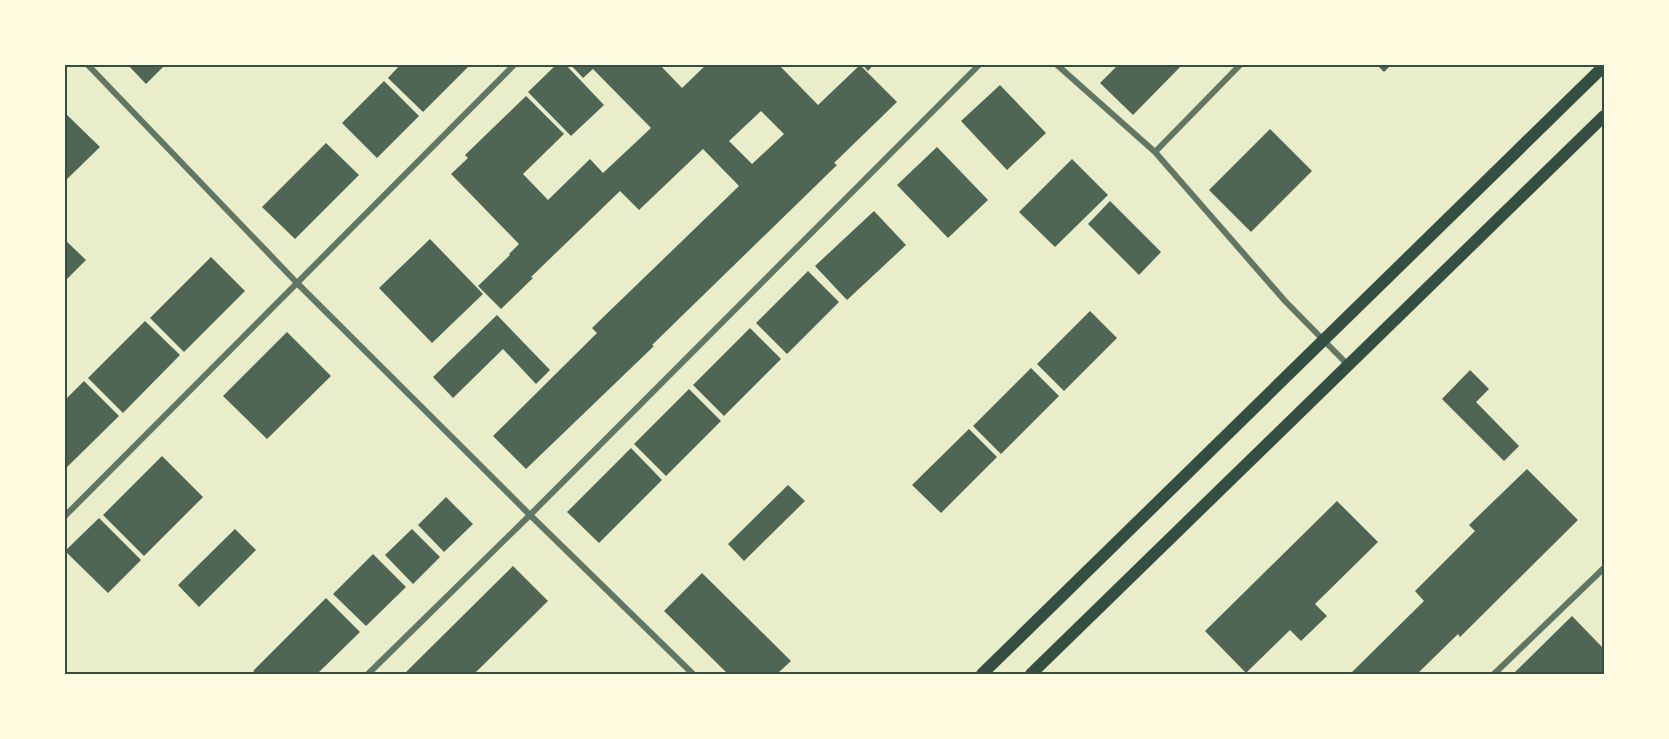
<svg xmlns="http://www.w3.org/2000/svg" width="1669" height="739" font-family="'IBM Plex Sans',sans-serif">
<rect width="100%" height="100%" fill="#e9edc9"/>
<path fill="#4f6655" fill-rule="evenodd" d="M 127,64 L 166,64 L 146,84 Z
M 401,64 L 471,64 L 423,112 L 388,78 Z
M 557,64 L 565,64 L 604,105 L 571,136 L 528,92 Z
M 570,64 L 659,64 L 682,88 L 707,64 L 778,64 L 818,105 L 860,65 L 897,102 L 834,163 L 837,165 L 652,345 L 654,346 L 526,469 L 493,436 L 597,333 L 592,328 L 739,186 L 703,149 L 639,210 L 620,191 L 531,277 L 533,278 L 501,309 L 478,286 L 510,255 L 509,254 L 519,244 L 451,174 L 468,158 L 465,155 L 526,96 L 564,134 L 523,174 L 548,200 L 590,159 L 603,173 L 651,128 L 593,69 L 583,78 ZM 761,111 L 784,134 L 752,164 L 729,141 Z
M 862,64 L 874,64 L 868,71 Z
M 1119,64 L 1183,64 L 1133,115 L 1100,83 Z
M 1376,64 L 1392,64 L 1384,72 Z
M 384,81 L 419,116 L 377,158 L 342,123 Z
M 1000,85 L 1046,133 L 1007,170 L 961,121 Z
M 64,112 L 100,147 L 64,182 Z
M 1270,129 L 1312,171 L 1251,232 L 1209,190 Z
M 326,143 L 359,175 L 295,239 L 262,207 Z
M 937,147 L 988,200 L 948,238 L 897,185 Z
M 1072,159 L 1108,195 L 1055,247 L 1019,212 Z
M 1110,201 L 1161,252 L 1139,275 L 1088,224 Z
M 874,211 L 906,245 L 847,300 L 815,266 Z
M 64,239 L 86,260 L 64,282 Z
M 430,239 L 483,294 L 432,343 L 379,288 Z
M 211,257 L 245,291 L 184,352 L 150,318 Z
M 808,271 L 839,302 L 787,354 L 756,323 Z
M 1090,311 L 1117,338 L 1064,391 L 1037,364 Z
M 497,315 L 550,370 L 536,384 L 503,349 L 453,398 L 433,377 Z
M 145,321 L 180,355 L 123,413 L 88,378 Z
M 750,328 L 781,359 L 724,416 L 693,385 Z
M 287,332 L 331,376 L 267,439 L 223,396 Z
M 1031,368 L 1059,396 L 1001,454 L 973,426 Z
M 1470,370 L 1489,389 L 1476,402 L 1519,446 L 1504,461 L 1442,399 Z
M 84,381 L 119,416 L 64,470 L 64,401 Z
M 689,389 L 721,421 L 666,476 L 634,444 Z
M 969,429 L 997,457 L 941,513 L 912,485 Z
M 631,448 L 662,480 L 599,543 L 567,512 Z
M 162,456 L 203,497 L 144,556 L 103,515 Z
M 1527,469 L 1578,520 L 1460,637 L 1458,634 L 1417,674 L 1350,674 L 1424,601 L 1415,591 L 1475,531 L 1469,525 Z
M 788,485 L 805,501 L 744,561 L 728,544 Z
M 446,497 L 473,524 L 444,552 L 418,525 Z
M 1337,501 L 1378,542 L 1315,604 L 1327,616 L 1301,641 L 1290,630 L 1246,673 L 1205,631 Z
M 99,518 L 141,560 L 108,593 L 65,551 Z
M 235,529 L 256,550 L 199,607 L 178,585 Z
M 412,529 L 440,557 L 413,584 L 385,555 Z
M 373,554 L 406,587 L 366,626 L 333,594 Z
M 513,566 L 548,601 L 474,674 L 404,674 Z
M 702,573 L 791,661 L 777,674 L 728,674 L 664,611 Z
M 326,598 L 360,632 L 317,674 L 257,674 L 253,671 Z
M 1572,616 L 1604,649 L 1604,674 L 1517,674 L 1515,672 Z"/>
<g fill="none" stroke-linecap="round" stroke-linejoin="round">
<path stroke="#617663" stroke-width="6" d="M 87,64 L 297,283 L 530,515 L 693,674
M 1056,64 L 1155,152 L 1285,301 L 1348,365
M 1155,152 L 1241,64
M 64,517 L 515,64
M 368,674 L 530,515 L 980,64
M 1494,674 L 1604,568"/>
<path stroke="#344e41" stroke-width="12" d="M 982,674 L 1604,66
M 1031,674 L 1604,116"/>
</g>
<rect width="1669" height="739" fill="none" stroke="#fefae0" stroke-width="132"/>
<rect x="66" y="66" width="1537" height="607" fill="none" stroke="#344e41" stroke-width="2"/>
</svg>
